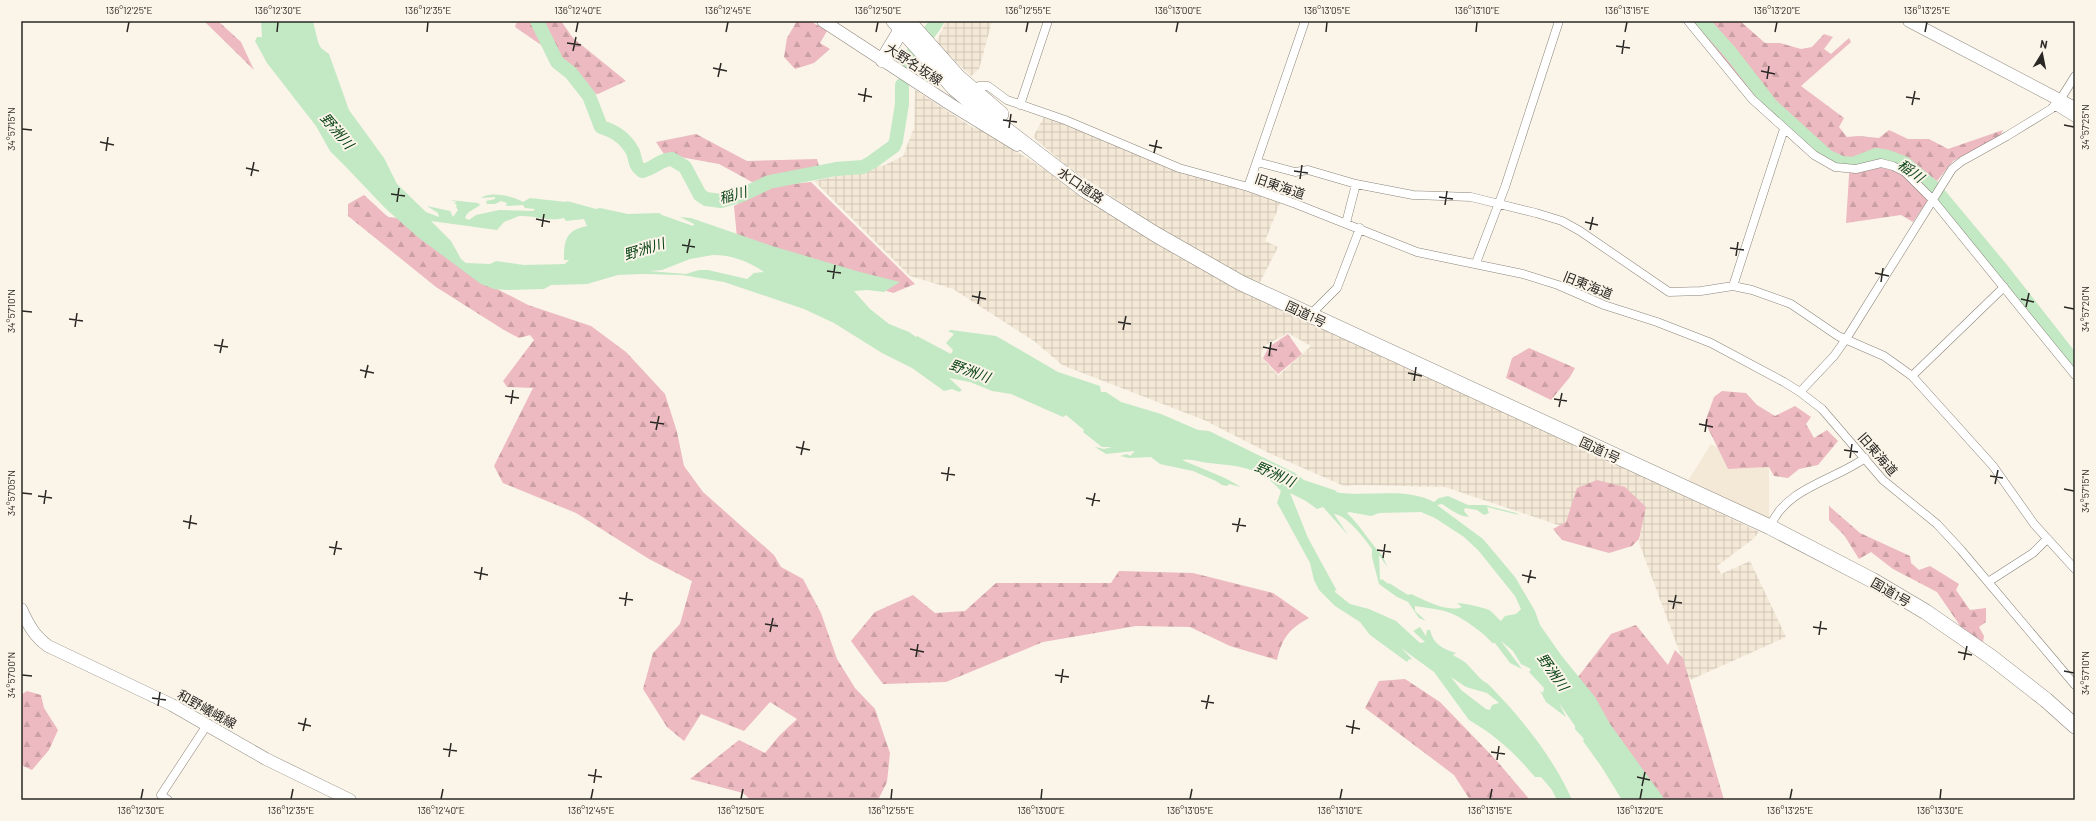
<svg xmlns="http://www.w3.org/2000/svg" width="2096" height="821" font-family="Barlow,'Noto Sans JP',sans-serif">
<defs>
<pattern id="industrial-grid" width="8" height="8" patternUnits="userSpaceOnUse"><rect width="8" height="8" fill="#f4e8d7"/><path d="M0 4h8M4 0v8" fill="none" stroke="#d1c7b8"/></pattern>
<pattern id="forest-firs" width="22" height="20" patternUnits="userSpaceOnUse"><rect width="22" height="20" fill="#ecbac0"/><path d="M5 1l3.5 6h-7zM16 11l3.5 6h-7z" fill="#cba0a5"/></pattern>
</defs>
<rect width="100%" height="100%" fill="#fbf4e9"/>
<path fill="#f4e8d7" d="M 1711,444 L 1718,448 L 1728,469 L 1769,467 L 1769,519 L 1688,481 Z"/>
<path fill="url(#industrial-grid)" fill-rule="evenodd" d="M 946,21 L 992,21 L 979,69 L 971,76 L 936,43 Z
M 915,90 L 975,129 L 976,126 L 1038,165 L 1122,222 L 1181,258 L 1303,320 L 1589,450 L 1759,532 L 1753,539 L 1717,566 L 1721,574 L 1750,561 L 1786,637 L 1690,680 L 1639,543 L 1644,509 L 1570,529 L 1445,487 L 1358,485 L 1344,486 L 1269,453 L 1204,420 L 1062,365 L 1034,341 L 953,289 L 910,276 L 814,181 L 885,165 L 903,156 L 914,128 ZM 1288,333 L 1311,346 L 1278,376 L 1261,356 L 1264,346 Z
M 1044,117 L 1064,122 L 1180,172 L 1281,201 L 1265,241 L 1278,247 L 1258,286 L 1186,246 L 1068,167 L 1033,137 Z"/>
<path fill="url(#forest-firs)" d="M 204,21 L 218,21 L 241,42 L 254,70 Z
M 517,21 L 561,21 L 573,38 L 626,81 L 598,94 L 577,90 L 560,58 L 515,27 Z
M 797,21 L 810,21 L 827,31 L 820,43 L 830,49 L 814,63 L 795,69 L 784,57 L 787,38 Z
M 1691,21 L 1740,21 L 1765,43 L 1780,43 L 1801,49 L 1812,47 L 1824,34 L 1833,37 L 1824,49 L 1831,54 L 1849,38 L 1851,42 L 1801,86 L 1844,118 L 1839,127 L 1847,137 L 1858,136 L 1879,138 L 1889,130 L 1908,139 L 1929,139 L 1948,149 L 2003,130 L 2000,136 L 1953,161 L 1937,181 L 1907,170 L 1929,198 L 1913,222 L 1901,215 L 1846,223 L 1850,160 L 1842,161 L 1827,154 L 1768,111 Z
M 696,134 L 747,161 L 817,159 L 819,166 L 752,182 L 719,164 L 664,154 L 656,142 Z
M 811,182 L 915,284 L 893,293 L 806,265 L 737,238 L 734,206 L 773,186 Z
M 364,195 L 388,217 L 407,219 L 478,279 L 528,305 L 591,326 L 626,352 L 665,394 L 677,432 L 684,466 L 703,492 L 774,555 L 781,567 L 803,579 L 821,613 L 837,659 L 855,688 L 875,709 L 890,753 L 887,782 L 878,800 L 751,800 L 743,793 L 690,779 L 739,740 L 765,753 L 779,736 L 797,719 L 770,702 L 744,731 L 701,714 L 684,741 L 667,727 L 643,689 L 653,653 L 680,624 L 692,581 L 649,559 L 576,513 L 503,483 L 494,466 L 533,388 L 507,387 L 503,381 L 534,340 L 530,335 L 519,338 L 504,330 L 436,287 L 348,216 L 348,204 Z
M 1288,334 L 1302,354 L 1278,374 L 1263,358 L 1269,347 Z
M 1529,348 L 1575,368 L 1570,377 L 1551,400 L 1506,378 L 1512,358 Z
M 1722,391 L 1746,393 L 1757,405 L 1775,416 L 1795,406 L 1811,417 L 1806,424 L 1814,438 L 1827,430 L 1838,441 L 1818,465 L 1799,469 L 1788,478 L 1774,476 L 1769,467 L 1728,469 L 1705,422 L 1714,397 Z
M 1597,480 L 1625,487 L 1646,507 L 1639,539 L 1632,546 L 1609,553 L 1562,540 L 1553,529 L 1566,522 L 1577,488 Z
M 1829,506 L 1860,533 L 1910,556 L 1911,563 L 1919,570 L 1930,566 L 1959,584 L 1956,590 L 1970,610 L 1986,608 L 1986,622 L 1979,627 L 1984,636 L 1983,642 L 1963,630 L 1937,592 L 1893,569 L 1871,552 L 1859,559 L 1844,535 L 1829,520 Z
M 1119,571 L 1193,573 L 1273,593 L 1309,618 C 1289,629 1282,638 1277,660 L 1230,646 L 1190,627 L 1136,626 L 1043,642 L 946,682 L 883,684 L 851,641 L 875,612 L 913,595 L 935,613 L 965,611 L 996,583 L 1111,583 Z
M 1636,625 L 1668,665 L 1675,650 L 1683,658 L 1724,800 L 1656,800 L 1575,681 L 1611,634 Z
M 1405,679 L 1440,702 L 1496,760 L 1530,800 L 1470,800 L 1454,775 L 1365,708 L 1379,681 Z
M 27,691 L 41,695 L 44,708 L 58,730 L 49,750 L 32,770 L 21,765 L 21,695 Z"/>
<path fill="#c2e9c4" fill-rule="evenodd" d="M 261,21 L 313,21 L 318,42 L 321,48 L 329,54 L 349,110 L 384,158 L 397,184 L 426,212 L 439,217 L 438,213 L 427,206 L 450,211 L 453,217 L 458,210 L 456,207 L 457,205 L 454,203 L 457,202 L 450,200 L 478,203 L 480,205 C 474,210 468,210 465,218 L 469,220 L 476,215 L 499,210 L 533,211 L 535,209 L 525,208 L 523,205 L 506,206 L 507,203 L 501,201 L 495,204 L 487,204 L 486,201 L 495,199 L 495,197 L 481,198 C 491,191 512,196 523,202 L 530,198 L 566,202 L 567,201 L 596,209 L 600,208 L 628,214 L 659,213 L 662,215 L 693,226 L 694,224 L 680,217 L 691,218 L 772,246 L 860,272 L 900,282 L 884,292 L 867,290 L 854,291 L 870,309 L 889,324 L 909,332 L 916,337 L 917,336 L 951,354 L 953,350 L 946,343 L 954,334 L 948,331 L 951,330 L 996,336 L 1058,372 L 1100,386 L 1101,392 L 1106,392 L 1121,402 L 1161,414 L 1198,430 L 1209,431 L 1295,473 L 1304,480 L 1337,491 L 1335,492 C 1368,498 1403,486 1434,502 L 1439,498 L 1448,496 L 1468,505 L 1485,505 L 1516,513 L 1519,515 L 1487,507 L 1489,513 L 1484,515 L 1477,510 L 1465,508 L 1464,511 L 1469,517 C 1459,516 1451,510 1442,504 L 1437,505 L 1483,539 L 1515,577 L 1535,611 L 1540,625 L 1561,655 L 1595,697 L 1610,724 L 1665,800 L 1622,800 L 1601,766 L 1583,741 L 1584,739 L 1575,729 L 1575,726 L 1559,703 L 1566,717 L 1546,702 L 1540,691 L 1543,693 L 1544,688 L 1529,672 L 1531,669 L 1521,664 L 1513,651 L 1501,641 L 1522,669 L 1510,663 L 1495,643 L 1492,643 C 1488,636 1464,619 1455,615 C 1443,609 1427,608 1415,606 L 1415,611 L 1426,621 L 1419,618 L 1408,602 L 1397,597 L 1379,584 L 1372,557 L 1372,549 C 1365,539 1347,515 1334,514 L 1348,535 L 1323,507 L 1317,509 L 1306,501 L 1290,493 L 1308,538 L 1337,591 L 1335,590 L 1335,592 L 1350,604 L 1369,609 L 1396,621 L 1420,643 L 1425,642 L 1413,631 L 1420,627 L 1426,636 L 1427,630 L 1430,630 C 1433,644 1443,649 1456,653 L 1453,655 C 1457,658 1463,660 1466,663 C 1470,667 1474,672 1478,676 C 1482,681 1488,683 1492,688 C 1523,720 1554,759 1572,800 L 1557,800 L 1552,790 L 1541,777 L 1535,777 C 1515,753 1495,735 1469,720 L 1434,672 L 1401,648 L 1411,658 L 1412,660 L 1409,659 L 1407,662 L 1370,635 L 1360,622 L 1335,606 L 1319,590 L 1314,580 L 1310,563 L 1280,508 L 1277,503 L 1281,491 C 1260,467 1239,466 1209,463 C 1200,462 1190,458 1182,460 L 1225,478 L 1241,487 L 1229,484 L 1227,486 L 1222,485 L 1216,481 L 1193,471 L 1160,464 L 1151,457 L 1129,458 L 1120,456 L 1127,454 L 1130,456 L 1135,451 L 1106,454 L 1095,447 L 1104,449 L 1112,447 L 1102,447 L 1083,432 L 1084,430 L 1066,415 L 1063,417 L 1011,394 L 992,391 L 970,382 L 949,378 L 962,390 L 959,392 L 952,389 L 944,391 L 912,368 L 882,353 L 834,323 L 804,309 L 724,282 L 682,275 L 642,274 L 618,275 L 587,284 L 551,285 L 544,289 L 506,290 L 494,289 L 481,284 L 419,238 L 386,209 L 346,167 L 330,151 L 316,126 L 267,63 L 255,41 L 257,37 L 262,37 ZM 519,216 C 535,215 548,222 564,218 L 566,221 L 584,219 L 587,226 C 566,230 564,240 564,260 L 569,260 L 565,264 L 524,265 L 496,261 L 490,264 L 466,263 L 461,259 L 451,241 L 431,221 L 497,230 L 504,222 ZM 713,255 C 732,255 748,261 764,272 L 754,273 L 747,279 L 708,270 L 699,270 L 686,274 L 649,271 L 662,270 L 690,259 ZM 1349,512 L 1371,516 L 1379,513 L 1421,512 L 1435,518 L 1464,537 L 1478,550 L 1515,596 L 1521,609 L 1516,614 L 1505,616 L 1501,621 C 1497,618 1493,612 1489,610 C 1482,607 1464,603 1457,603 L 1462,607 C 1448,613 1424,600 1411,594 L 1408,595 L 1389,583 L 1388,584 L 1382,579 L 1380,580 L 1379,555 L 1388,568 C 1385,563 1384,557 1381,554 C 1371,544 1360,525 1347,513 ZM 1451,677 L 1466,687 L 1487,693 L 1499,703 L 1492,705 L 1490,710 L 1486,709 L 1461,690 Z"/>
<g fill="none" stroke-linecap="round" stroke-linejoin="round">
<path stroke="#c2e9c4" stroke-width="14" d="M 537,21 L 557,62 L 571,73 L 589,96 L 601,127 C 616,131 626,139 633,152 C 636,160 634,165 642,171 C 654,169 660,159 672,159 L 685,167 L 700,195 L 706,199 L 721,201 L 742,195 L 769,182 L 836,169 L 863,167 L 872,162 L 894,146 L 896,141 L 902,104 L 902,85
M 1702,21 L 1730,52 L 1771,105 L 1828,157 L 1842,163 L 1853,164 L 1876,155 L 1888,157 L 1904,163 L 1933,187 L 2003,271 L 2075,363
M 906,64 C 914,48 928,37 937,21"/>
<g stroke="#8b857b" stroke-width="9">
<path id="street" d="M 1688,21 L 1752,99 L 1814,155 L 1835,167 L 1856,169 L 1881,163 L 1893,166 L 1905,172 L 1932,199 L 2075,375
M 972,91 L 979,86 L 988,86 L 1007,100 L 1065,120 L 1179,168 L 1248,187 L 1296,204 L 1417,252 L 1523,274 L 1558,285 L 1604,305 L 1657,322 L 1711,343 L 1784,382 L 1800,392 L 1822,409 L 1883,480 L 1937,524 L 1961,550 L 2075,685
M 1020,105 L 1048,21
M 2054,105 L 2075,118
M 1257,162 L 1295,172 L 1308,170 L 1356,184 L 1413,195 L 1471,197 L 1536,213 L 1562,221 L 1580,231 L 1669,292 L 1701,291 L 1733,286 L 1752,290 L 1791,304 L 1838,336 L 1884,356 L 1912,376 L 1993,466 L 2034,524 L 2075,569
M 1248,187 L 1305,21
M 1346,223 L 1356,184
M 1476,263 L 1505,187 L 1559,21
M 1733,286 L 1784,129
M 1310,315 L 1337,288 L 1360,228
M 1912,376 L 2004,287
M 1800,392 L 1834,356 L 1846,339 L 1952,169 L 1962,161 L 2007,136 L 2051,109 L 2060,100 L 2075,76
M 1770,527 C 1785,488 1835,480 1865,458
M 1988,582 L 2033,553 L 2047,539
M 168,800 L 161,795 L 207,725"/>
</g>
<g stroke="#8b857b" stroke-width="13">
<path id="secondary" d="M 823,21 L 950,104 L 1017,145
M 1909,21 L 2075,108
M 21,609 C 28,624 34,636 48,646 L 172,705 L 266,759 L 350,800"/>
</g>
<g stroke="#8b857b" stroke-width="16">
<path id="highway" d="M 894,21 L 954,88 L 979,109 L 1085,190 L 1155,234 L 1241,283 L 1770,527 L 1872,580 L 1926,612 L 1991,657 L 2046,700 L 2075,726
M 908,21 L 958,77 L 1001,114
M 883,60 L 901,30"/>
</g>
<use href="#street" stroke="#fff" stroke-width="8"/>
<use href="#secondary" stroke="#fff" stroke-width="12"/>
<use href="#highway" stroke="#fff" stroke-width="15"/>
</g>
<path fill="none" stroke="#2a2824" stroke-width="1.5" d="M 127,32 L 129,22M 277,32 L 278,22M 427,32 L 428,22M 576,32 L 578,22M 726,32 L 728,22M 876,32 L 878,22M 1026,32 L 1028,22M 1176,32 L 1178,22M 1326,32 L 1327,22M 1476,32 L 1477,22M 1625,32 L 1627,22M 1775,32 L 1777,22M 1925,32 L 1927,22M 567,43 L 581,45M 1616,46 L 1630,48M 573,51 L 576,37M 1622,54 L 1624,40M 713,68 L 727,71M 1761,71 L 1775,74M 718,77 L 721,63M 1767,79 L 1769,66M 858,94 L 872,97M 1906,97 L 1920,99M 864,102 L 866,88M 1912,105 L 1915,91M 1003,120 L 1017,122M 2064,125 L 2074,127M 1009,128 L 1011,114M 22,129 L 32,130M 100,142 L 114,145M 1149,145 L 1162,148M 106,151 L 108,137M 1154,153 L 1157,140M 246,168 L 259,171M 1294,171 L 1308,173M 251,176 L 254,162M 1300,179 L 1302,165M 391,194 L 405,196M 1439,197 L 1453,199M 397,202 L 399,188M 1445,205 L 1447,191M 536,219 L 550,222M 1585,222 L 1598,225M 542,227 L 544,214M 1590,230 L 1593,217M 682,245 L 695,247M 1730,248 L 1744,250M 687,253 L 690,239M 1736,256 L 1738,242M 827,271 L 841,273M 1875,273 L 1889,276M 833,279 L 835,265M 1881,282 L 1883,268M 972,296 L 986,299M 2021,299 L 2034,302M 978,304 L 980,291M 2026,307 L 2029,293M 2064,307 L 2074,309M 22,311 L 32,312M 69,319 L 83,321M 1118,322 L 1131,324M 75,327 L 77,313M 1123,330 L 1126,316M 214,345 L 228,347M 1263,347 L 1277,350M 220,353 L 223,339M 1269,356 L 1271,342M 360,370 L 374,373M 1408,373 L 1422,376M 365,378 L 368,365M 1414,381 L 1416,367M 505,396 L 519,398M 1554,399 L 1567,401M 511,404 L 513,390M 1559,407 L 1562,393M 650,422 L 664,424M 1699,424 L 1713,427M 656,430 L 659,416M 1705,432 L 1707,419M 796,447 L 810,450M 1844,450 L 1858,452M 801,455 L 804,441M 1850,458 L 1852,444M 941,473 L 955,475M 1990,476 L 2003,478M 947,481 L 949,467M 1995,484 L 1998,470M 2064,489 L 2074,491M 22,493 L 32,494M 38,496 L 52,498M 1086,498 L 1100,501M 44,504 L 46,490M 1092,506 L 1095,493M 183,521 L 197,524M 1232,524 L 1246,526M 189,529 L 191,515M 1237,532 L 1240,518M 329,547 L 342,549M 1377,550 L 1391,552M 334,555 L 337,541M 1383,558 L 1385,544M 474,572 L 488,575M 1522,575 L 1536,578M 480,580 L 482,567M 1528,583 L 1531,570M 619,598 L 633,600M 1668,601 L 1682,603M 625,606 L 627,592M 1673,609 L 1676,595M 765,624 L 778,626M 1813,627 L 1827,629M 770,632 L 773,618M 1819,635 L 1821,621M 910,649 L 924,652M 1958,652 L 1972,655M 916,657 L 918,644M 1964,660 L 1967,646M 2064,671 L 2074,673M 22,675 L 32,676M 1055,675 L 1069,677M 1061,683 L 1063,669M 152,698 L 166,700M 1201,701 L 1214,703M 158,706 L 160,692M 1206,709 L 1209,695M 298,723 L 311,726M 1346,726 L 1360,729M 303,731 L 306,718M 1352,734 L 1354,720M 443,749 L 457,751M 1491,752 L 1505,754M 449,757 L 451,743M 1497,760 L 1499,746M 588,775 L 602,777M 1637,777 L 1650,780M 594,783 L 596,769M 1642,786 L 1645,772M 141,799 L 143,789M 291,799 L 293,789M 441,799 L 443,789M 591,799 L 593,789M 741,799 L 743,789M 891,799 L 892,789M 1041,799 L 1042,789M 1190,799 L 1192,789M 1340,799 L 1342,789M 1490,799 L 1492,789M 1640,799 L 1642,789M 1790,799 L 1792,789M 1940,799 L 1941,789"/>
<g text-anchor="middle" stroke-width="4" stroke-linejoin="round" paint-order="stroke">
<g font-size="13" fill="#2a2824" stroke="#fbf4e9">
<text transform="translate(914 64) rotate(33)" y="5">大野名坂線</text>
<text transform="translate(1081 185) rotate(34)" y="5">水口道路</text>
<text transform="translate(1280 186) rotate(19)" y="5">旧東海道</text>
<text transform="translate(1588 285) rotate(22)" y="5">旧東海道</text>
<text transform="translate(1306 314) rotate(25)" y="5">国道1号</text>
<text transform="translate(1600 450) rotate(25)" y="5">国道1号</text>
<text transform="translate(1878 454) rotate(49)" y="5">旧東海道</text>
<text transform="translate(1891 592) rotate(30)" y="5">国道1号</text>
<text transform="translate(207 709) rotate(29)" y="5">和野嶬峨線</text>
</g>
<g font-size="14" font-style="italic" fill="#074214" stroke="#fbf4e9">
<text transform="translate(337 131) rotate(49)" y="5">野洲川</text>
<text transform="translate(1911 171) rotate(36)" y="5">稲川</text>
<text transform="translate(733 195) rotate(-15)" y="5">稲川</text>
<text transform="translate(644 249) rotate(-17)" y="5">野洲川</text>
<text transform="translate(970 371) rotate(20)" y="5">野洲川</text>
<text transform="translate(1275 474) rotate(24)" y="5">野洲川</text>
<text transform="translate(1553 672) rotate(55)" y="5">野洲川</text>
</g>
</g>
<rect width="2096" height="821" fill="none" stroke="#fbf4e9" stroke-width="44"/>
<g transform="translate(2042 54) rotate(10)" stroke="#fbf4e9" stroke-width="3" paint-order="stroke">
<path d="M0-3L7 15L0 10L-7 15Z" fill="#2a2824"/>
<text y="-6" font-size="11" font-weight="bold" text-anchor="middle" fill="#2a2824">N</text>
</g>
<rect x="22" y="22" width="2052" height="777" fill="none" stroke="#2a2824" stroke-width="1.5"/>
<g font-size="10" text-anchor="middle" fill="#2a2824">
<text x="129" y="14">136°12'25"E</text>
<text x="278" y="14">136°12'30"E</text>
<text x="428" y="14">136°12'35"E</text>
<text x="578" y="14">136°12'40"E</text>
<text x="728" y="14">136°12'45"E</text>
<text x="878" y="14">136°12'50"E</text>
<text x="1028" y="14">136°12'55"E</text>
<text x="1178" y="14">136°13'00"E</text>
<text x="1327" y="14">136°13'05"E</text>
<text x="1477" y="14">136°13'10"E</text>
<text x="1627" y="14">136°13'15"E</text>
<text x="1777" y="14">136°13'20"E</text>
<text x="1927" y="14">136°13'25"E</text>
<text transform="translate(2085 127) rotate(-90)" y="4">34°57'25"N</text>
<text transform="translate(11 129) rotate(-90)" y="4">34°57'15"N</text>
<text transform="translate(2085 309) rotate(-90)" y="4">34°57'20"N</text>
<text transform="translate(11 311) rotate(-90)" y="4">34°57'10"N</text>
<text transform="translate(2085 491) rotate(-90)" y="4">34°57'15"N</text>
<text transform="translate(11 493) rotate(-90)" y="4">34°57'05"N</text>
<text transform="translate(2085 673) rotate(-90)" y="4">34°57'10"N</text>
<text transform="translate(11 675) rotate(-90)" y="4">34°57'00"N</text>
<text x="141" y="814">136°12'30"E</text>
<text x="291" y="814">136°12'35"E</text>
<text x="441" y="814">136°12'40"E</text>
<text x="591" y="814">136°12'45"E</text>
<text x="741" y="814">136°12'50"E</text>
<text x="891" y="814">136°12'55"E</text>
<text x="1041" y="814">136°13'00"E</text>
<text x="1190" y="814">136°13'05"E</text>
<text x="1340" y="814">136°13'10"E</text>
<text x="1490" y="814">136°13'15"E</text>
<text x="1640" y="814">136°13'20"E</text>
<text x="1790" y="814">136°13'25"E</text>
<text x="1940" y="814">136°13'30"E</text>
</g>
</svg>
